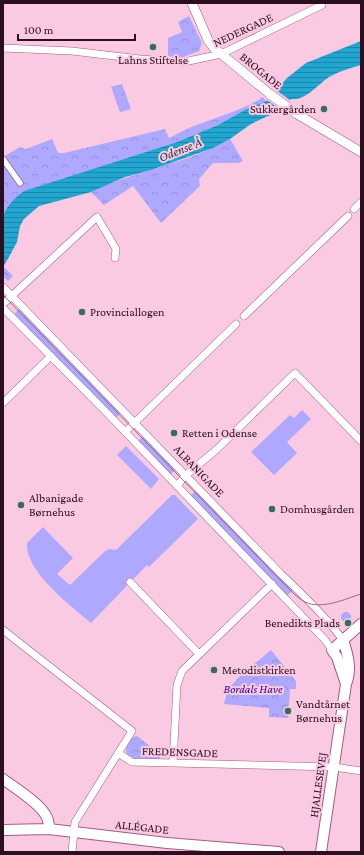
<svg xmlns="http://www.w3.org/2000/svg" width="364" height="855" font-family="'Crimson Pro',serif">
<defs>
<pattern id="forest-crowns" width="20" height="18" patternUnits="userSpaceOnUse"><rect width="20" height="18" fill="#aea9ff"/><path d="M2 6a3 3 0 1 1 6 0M12 15a3 3 0 1 1 6 0" fill="none" stroke="#9690da"/></pattern>
<pattern id="water-rules" width="6" height="5" patternUnits="userSpaceOnUse"><rect width="6" height="5" fill="#21a6d1"/><path d="M0 2.5h6" fill="none" stroke="#1d86a9"/></pattern>
</defs>
<rect width="100%" height="100%" fill="#fac9e2"/>
<path fill="#aea9ff" d="M 20,308 L 121,413 L 115,419 L 13,315 Z
M 302,410 L 311,419 L 287,442 L 297,453 L 274,475 L 251,452 L 290,415 L 294,418 Z
M 143,436 L 176,469 L 170,475 L 137,442 Z
M 126,446 L 159,479 L 151,489 L 117,455 Z
M 196,490 L 293,590 L 287,596 L 190,496 Z
M 172,495 L 175,495 L 198,519 L 149,567 L 147,565 L 91,623 C 71,606 25,572 27,543 L 43,527 L 73,558 L 57,574 L 70,585 L 104,552 L 109,549 L 116,550 Z
M341 617a5 5 0 1 1 10 0a5 5 0 1 1-10 0Z"/>
<path fill="url(#forest-crowns)" d="M 189,16 L 202,43 L 199,51 L 181,58 L 168,56 L 168,38 L 182,32 L 178,22 Z
M 122,84 L 131,109 L 120,112 L 111,87 Z
M 262,97 L 267,101 L 218,125 L 177,142 L 25,191 L 9,205 L 3,215 L 3,157 L 20,147 L 26,149 L 52,139 L 58,153 L 64,153 L 165,129 L 169,138 C 176,135 182,131 189,128 C 201,123 257,105 262,97 Z
M 230,139 L 243,161 L 238,163 L 213,163 L 199,179 L 200,186 L 161,223 L 133,186 L 104,205 L 91,192 C 136,170 187,164 230,139 Z
M 3,266 L 13,276 L 8,281 L 3,276 Z
M 271,650 L 296,681 L 296,689 L 290,689 L 288,718 L 269,717 L 269,708 L 224,704 L 228,689 L 241,675 Z
M 137,736 L 160,754 L 160,759 L 134,759 L 127,755 C 124,749 129,742 133,737 Z"/>
<path fill="url(#water-rules)" d="M 361,41 L 361,65 C 351,68 340,71 331,76 C 318,83 307,101 291,99 L 282,111 L 268,116 L 251,124 L 230,139 L 213,148 L 151,170 L 125,177 L 91,192 L 39,206 L 24,219 L 20,226 L 17,242 L 9,257 L 3,267 C 3,257 1,220 4,214 C 8,204 16,197 24,191 L 177,142 L 218,125 L 245,110 L 267,101 L 287,78 L 297,70 L 306,63 Z"/>
<path fill="#fac9e2" d="M 275,89 L 291,101 L 283,112 L 267,100 Z"/>
<g fill="none" stroke-linecap="round" stroke-linejoin="round">
<g stroke="#a35c84" stroke-width="7">
<path id="pedestrian" d="M 3,159 L 20,183"/>
</g>
<g stroke="#a35c84" stroke-width="8">
<path id="minor" d="M 3,48 L 72,51 L 140,59 L 184,62 L 221,54 L 322,5 L 321,3
M 354,209 L 361,202
M 3,287 L 281,574 C 303,595 325,616 343,640
M 3,304 L 97,217 L 116,249 L 115,258
M 3,308 L 109,415 L 325,640 L 332,650
M 244,316 L 348,216
M 3,403 L 51,356
M 125,432 L 236,324
M 177,486 L 185,476 L 216,450 L 295,373 L 361,441
M 130,582 L 199,654
M 3,630 L 132,731 L 75,822 L 72,852
M 118,753 L 132,762 L 334,767 L 361,771
M 173,763 L 177,685 L 182,671 L 272,584"/>
</g>
<g stroke="#a35c84" stroke-width="10">
<path id="tertiary" d="M 192,3 L 208,40 L 214,48 L 271,95 L 297,114 L 361,152"/>
</g>
<g stroke="#a35c84" stroke-width="12">
<path id="secondary" d="M 346,684 L 337,657 L 332,650 L 361,624
M 3,779 C 15,788 38,802 45,814 C 48,818 49,823 49,829
M 3,830 L 49,829 L 167,843 L 279,852
M 321,852 L 346,684 C 352,669 348,655 343,640"/>
</g>
<use href="#pedestrian" stroke="#fff" stroke-width="5.5"/>
<use href="#minor" stroke="#fff" stroke-width="7"/>
<use href="#tertiary" stroke="#fff" stroke-width="9"/>
<use href="#secondary" stroke="#fff" stroke-width="10"/>
<path stroke="#946d82" stroke-width="1" d="M 3,295 L 288,588 C 293,593 299,599 305,602 C 322,610 345,599 361,594"/>
</g>
<g fill="#346f58" stroke="#fac9e2" stroke-width="1.5">
<circle cx="153" cy="47" r="4"/>
<circle cx="324" cy="109" r="4"/>
<circle cx="82" cy="312" r="4"/>
<circle cx="174" cy="433" r="4"/>
<circle cx="21" cy="505" r="4"/>
<circle cx="272" cy="509" r="4"/>
<circle cx="348" cy="623" r="4"/>
<circle cx="214" cy="670" r="4"/>
<circle cx="288" cy="711" r="4"/>
</g>
<g text-anchor="middle" stroke-width="4" stroke-linejoin="round" paint-order="stroke">
<g font-size="12" fill="#2b0e1f" stroke="#fac9e2">
<text transform="translate(243 30) rotate(-25)" y="4">NEDERGADE</text>
<text transform="translate(261 71) rotate(39)" y="4">BROGADE</text>
<text transform="translate(199 471) rotate(46)" y="4">ALBANIGADE</text>
<text transform="translate(180 752) rotate(2)" y="4">FREDENSGADE</text>
<text transform="translate(318 785) rotate(-82)" y="4">HJALLESEVEJ</text>
<text transform="translate(142 827) rotate(6)" y="4">ALLÉGADE</text>
</g>
<g font-size="12" fill="#2b0e1f" stroke="#fac9e2" text-anchor="start">
<text x="153" y="64" text-anchor="middle">Lahns Stiftelse</text>
<text x="316" y="113" text-anchor="end">Sukkergården</text>
<text x="90" y="316">Provinciallogen</text>
<text x="182" y="437">Retten i Odense</text>
<text x="29" y="502">Albanigade<tspan x="29" dy="14">Børnehus</tspan></text>
<text x="280" y="513">Domhusgården</text>
<text x="340" y="627" text-anchor="end">Benedikts Plads</text>
<text x="222" y="674">Metodistkirken</text>
<text x="296" y="708">Vandtårnet<tspan x="296" dy="14">Børnehus</tspan></text>
</g>
<g font-size="12" font-style="italic" fill="#340188" stroke="#fac9e2">
<text x="253" y="693">Bordals Have</text>
</g>
<g font-size="13" font-style="italic" fill="#253f4a" stroke="#fac9e2">
<text transform="translate(180 149) rotate(-22)" y="5">Odense Å</text>
</g>
</g>
<rect width="364" height="855" fill="none" stroke="#2b0e1f" stroke-width="8"/>
<path d="M18 34v6h117v-6" fill="none" stroke="#2b0e1f" stroke-width="2"/>
<text x="24" y="34" font-size="12" fill="#2b0e1f" stroke="#fac9e2" stroke-width="3" paint-order="stroke">100 m</text>
</svg>
